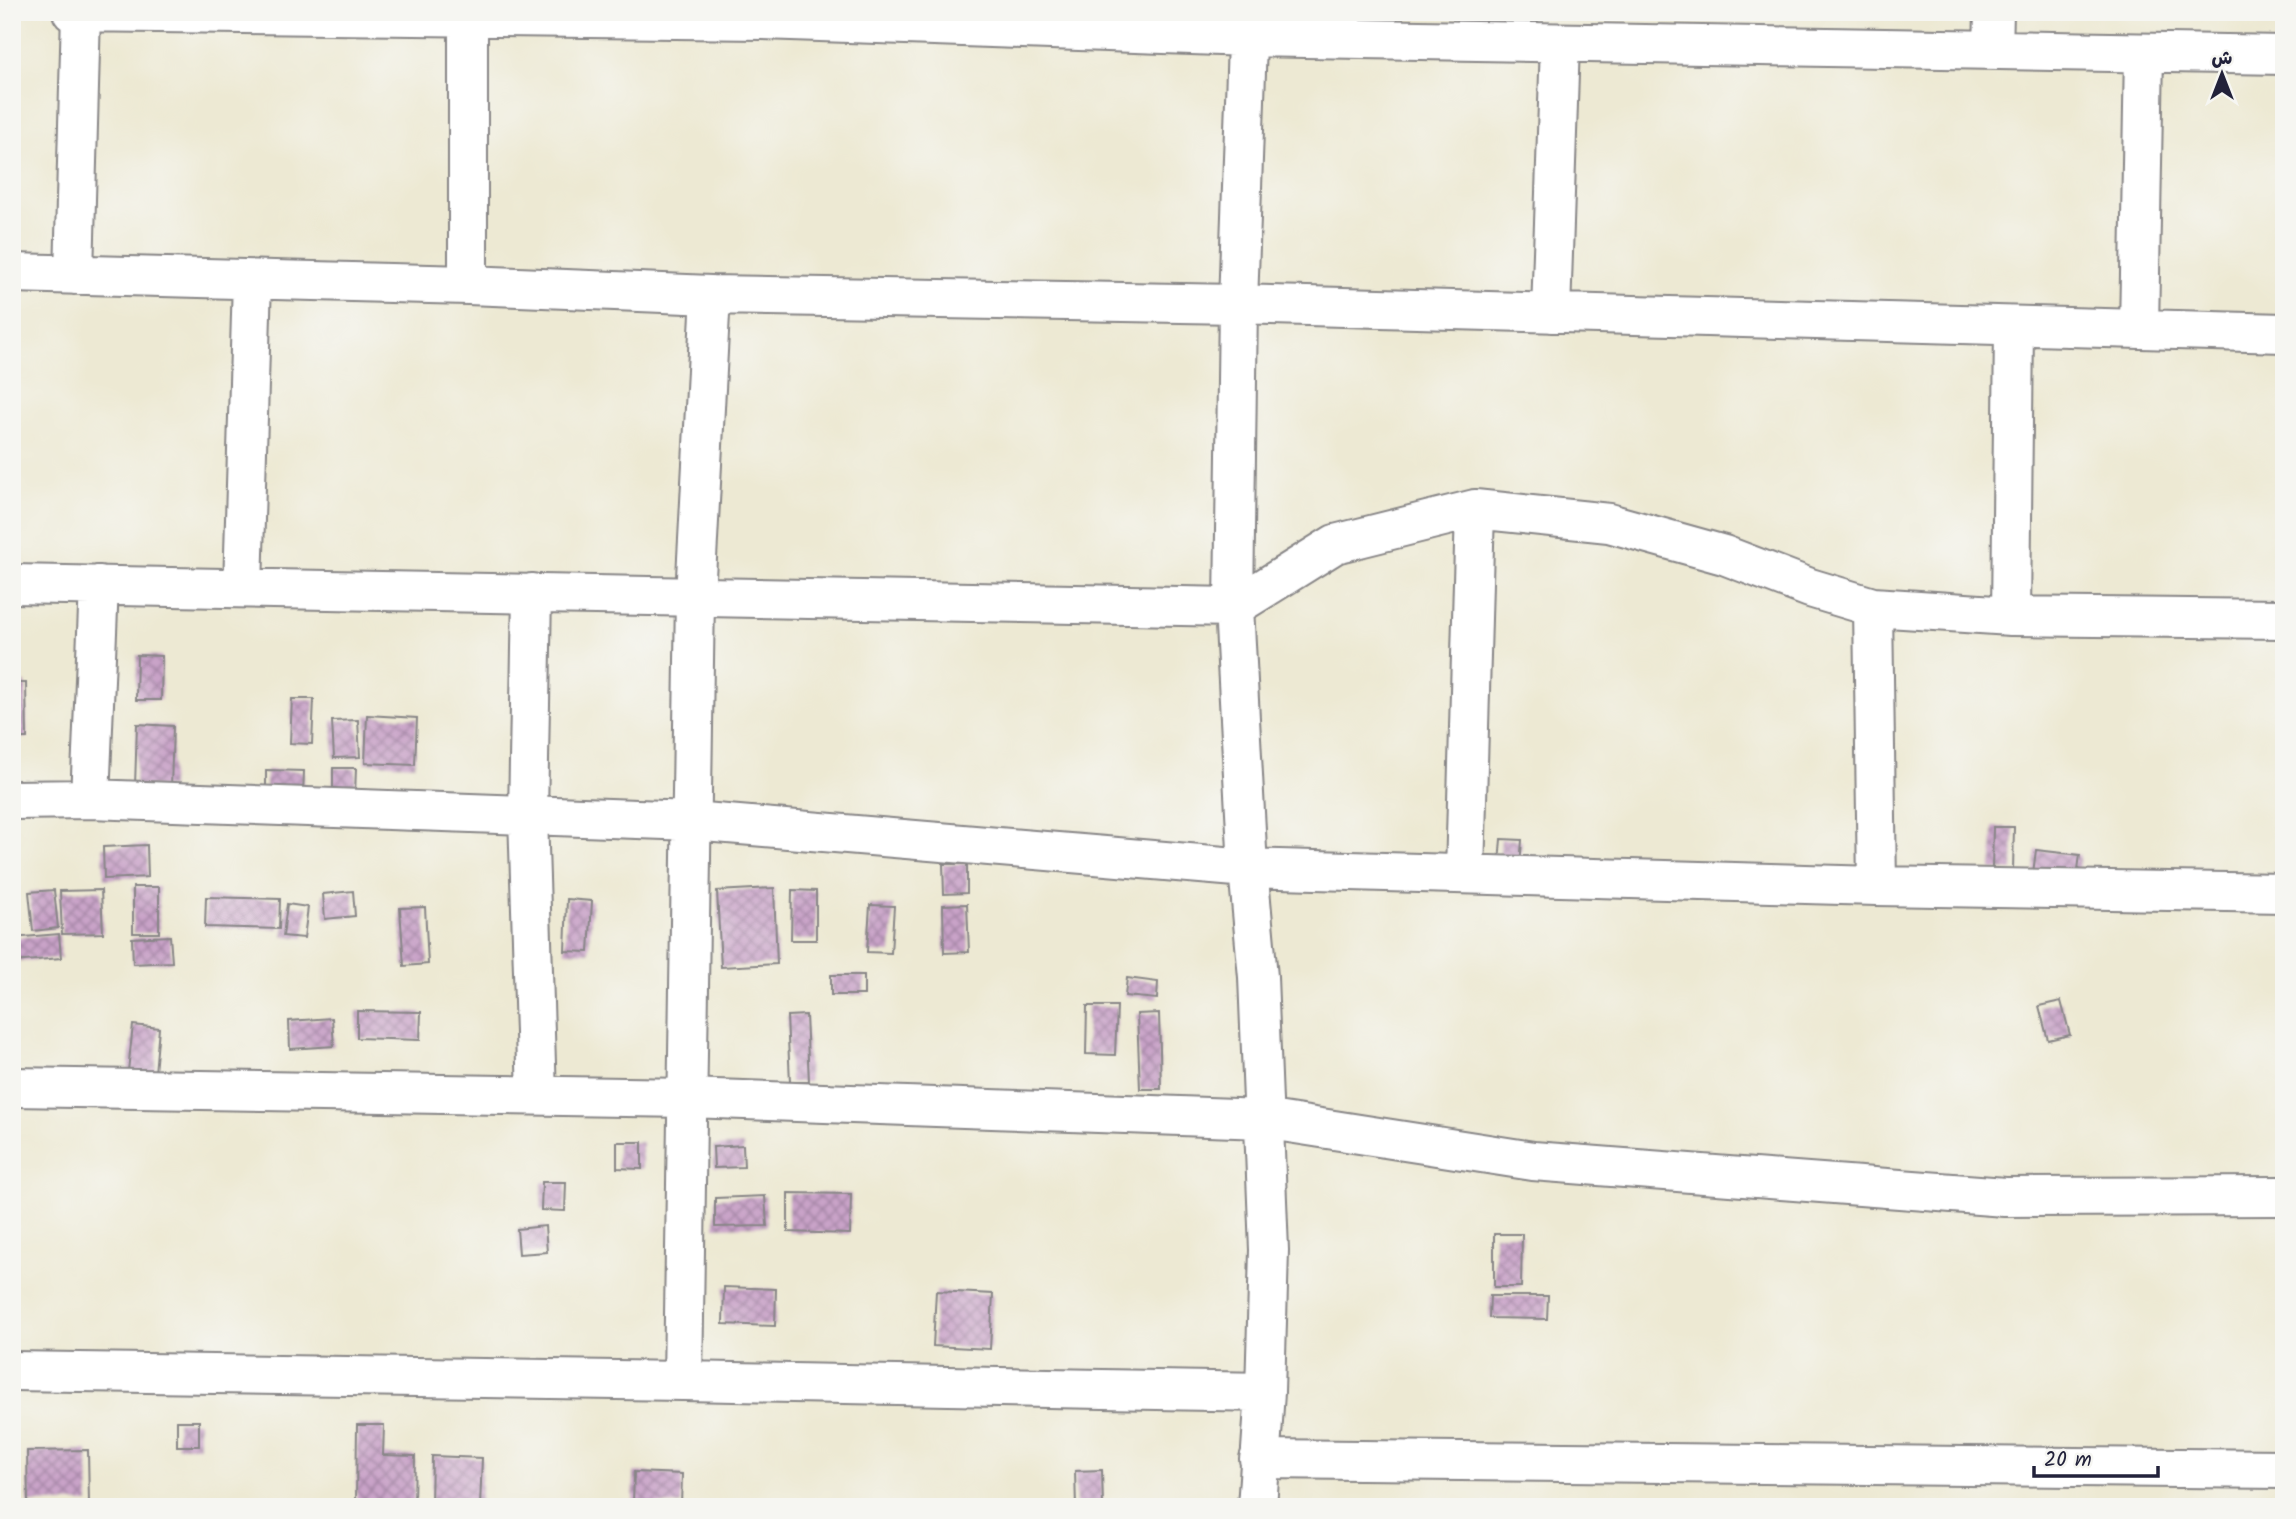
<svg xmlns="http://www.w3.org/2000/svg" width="2296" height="1519" font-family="Kalam,'Playpen Sans Arabic',sans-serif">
<defs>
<pattern id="building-cross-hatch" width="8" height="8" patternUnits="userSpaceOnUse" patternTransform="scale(1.75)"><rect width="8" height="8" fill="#c9a3c8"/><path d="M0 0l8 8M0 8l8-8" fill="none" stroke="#a384a4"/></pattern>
</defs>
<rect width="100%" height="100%" fill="#f6f6f2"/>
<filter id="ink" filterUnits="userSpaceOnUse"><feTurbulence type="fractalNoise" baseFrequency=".0143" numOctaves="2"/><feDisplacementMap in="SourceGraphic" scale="14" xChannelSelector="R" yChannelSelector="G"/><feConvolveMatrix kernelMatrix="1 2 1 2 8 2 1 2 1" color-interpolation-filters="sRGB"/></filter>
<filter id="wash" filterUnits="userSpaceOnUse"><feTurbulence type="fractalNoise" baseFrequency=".00686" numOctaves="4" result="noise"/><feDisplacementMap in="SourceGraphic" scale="28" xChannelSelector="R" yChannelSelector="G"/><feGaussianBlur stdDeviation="1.57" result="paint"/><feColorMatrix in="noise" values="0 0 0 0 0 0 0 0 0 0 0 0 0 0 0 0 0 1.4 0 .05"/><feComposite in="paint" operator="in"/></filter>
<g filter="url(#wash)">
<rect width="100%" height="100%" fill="#ede9d3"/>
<g id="blocks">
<path fill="url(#building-cross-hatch)" d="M 137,655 L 162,656 L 161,700 L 136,700 Z
M 12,683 L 26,683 L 27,738 L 12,738 Z
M 292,699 L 314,699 L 312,744 L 290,743 Z
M 367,715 L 417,718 L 415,765 L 365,763 Z
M 358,720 L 360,757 L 334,758 L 332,721 Z
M 137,724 L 173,726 L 171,788 L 135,786 Z
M 333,768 L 356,768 L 355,795 L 333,794 Z
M 266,770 L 304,771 L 303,794 L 266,793 Z
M 1993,827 L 2014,827 L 2013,870 L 1992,870 Z
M 1501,839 L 1522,840 L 1520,865 L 1499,864 Z
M 147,845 L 148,877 L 104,879 L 103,847 Z
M 2036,850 L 2080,855 L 2077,877 L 2033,873 Z
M 943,864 L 967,864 L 967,893 L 944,894 Z
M 133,887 L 159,887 L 159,933 L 133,933 Z
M 774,888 L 777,964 L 721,967 L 717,891 Z
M 54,890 L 58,928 L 33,931 L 29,892 Z
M 101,890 L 103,933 L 62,934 L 60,891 Z
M 792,890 L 816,891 L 816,940 L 791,940 Z
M 353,891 L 355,916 L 325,919 L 323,894 Z
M 206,897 L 280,899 L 279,929 L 205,927 Z
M 567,899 L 592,901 L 589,952 L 565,951 Z
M 287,904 L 308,907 L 304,938 L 283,936 Z
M 967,904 L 969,952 L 944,953 L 943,905 Z
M 870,905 L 894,906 L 891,953 L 867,952 Z
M 425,907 L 428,964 L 404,966 L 400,908 Z
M 59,934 L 61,958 L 12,962 L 12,938 Z
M 170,936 L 172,962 L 133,964 L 132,938 Z
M 831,975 L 864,975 L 864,995 L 831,995 Z
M 1127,978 L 1158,982 L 1157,999 L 1125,996 Z
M 2061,1001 L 2070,1035 L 2048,1040 L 2039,1006 Z
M 1087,1006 L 1117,1006 L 1115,1055 L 1086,1054 Z
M 357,1011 L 421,1012 L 420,1040 L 357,1038 Z
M 1159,1013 L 1161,1089 L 1140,1089 L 1137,1014 Z
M 806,1015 L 809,1082 L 790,1082 L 787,1016 Z
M 332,1018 L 334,1046 L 290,1049 L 289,1021 Z
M 133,1025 L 159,1028 L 155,1073 L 128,1071 Z
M 617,1142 L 642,1142 L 642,1169 L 617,1168 Z
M 743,1145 L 744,1167 L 714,1168 L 713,1147 Z
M 542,1182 L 566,1182 L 565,1211 L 541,1210 Z
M 788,1193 L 851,1194 L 850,1234 L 788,1232 Z
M 765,1196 L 767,1226 L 715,1227 L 715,1198 Z
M 545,1226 L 547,1252 L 519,1254 L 517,1229 Z
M 1494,1234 L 1522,1234 L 1521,1287 L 1494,1287 Z
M 724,1287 L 776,1289 L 775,1326 L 723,1324 Z
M 936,1291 L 993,1294 L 990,1349 L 933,1346 Z
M 1490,1296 L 1548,1296 L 1547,1319 L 1489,1318 Z
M 177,1421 L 199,1421 L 199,1446 L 177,1446 Z
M 357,1425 L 384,1425 L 383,1455 L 415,1456 L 414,1504 L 356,1503 Z
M 88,1450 L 89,1503 L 28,1503 L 27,1451 Z
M 432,1456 L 482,1458 L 480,1507 L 431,1505 Z
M 1102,1470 L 1103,1507 L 1076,1507 L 1075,1471 Z
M 634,1472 L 682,1474 L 681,1505 L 633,1504 Z"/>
</g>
</g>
<g filter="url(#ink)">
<use href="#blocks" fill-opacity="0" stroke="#888687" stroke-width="2"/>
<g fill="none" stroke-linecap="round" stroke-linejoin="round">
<g stroke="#888687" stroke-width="42">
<path id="minor" d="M 72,12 L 763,20 L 1248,37 L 2284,55
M 1248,13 L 1238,304 L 1234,607 L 1248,868 L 1258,977 L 1269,1250 L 1265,1392 L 1257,1507
M 468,16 L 468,285
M 1993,50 L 1994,12
M 12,273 L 468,285 L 711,295 L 1238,304 L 2284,333
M 74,275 L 81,12
M 1551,313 L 1560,43
M 2139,329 L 2144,53
M 12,584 L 1234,607 L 1335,544 L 1475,509 L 1609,523 L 1724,555 L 1810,588 L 1873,607 L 2011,616 L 2284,619
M 243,588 L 252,280
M 532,593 L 528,816 L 537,1095
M 1873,607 L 1877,886
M 2011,616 L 2014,326
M 90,799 L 99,585
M 12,800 L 90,799 L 692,821 L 1248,868 L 1877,886 L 2284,893
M 1465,874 L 1475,509
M 12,1087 L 688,1098 L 1263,1119 L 1533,1161 L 2005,1197 L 2284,1196
M 12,1371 L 683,1381 L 1265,1392
M 683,1381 L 695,596 L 711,295
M 1259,1459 L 2284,1469"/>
</g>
<use href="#minor" stroke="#fff" stroke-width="38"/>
</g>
</g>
<rect width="2296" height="1519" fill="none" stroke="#f6f6f2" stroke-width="42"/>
<g transform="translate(2222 74)" stroke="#f6f6f2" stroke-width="5" paint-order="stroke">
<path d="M0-5L12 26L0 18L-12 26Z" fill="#22223b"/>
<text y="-10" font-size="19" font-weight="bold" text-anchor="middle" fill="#22223b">ش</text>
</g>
<path d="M2034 1466v10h124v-10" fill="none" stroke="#22223b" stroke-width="3.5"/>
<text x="2044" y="1466" font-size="21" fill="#22223b" stroke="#f6f6f2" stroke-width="5" paint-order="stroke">20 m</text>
</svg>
